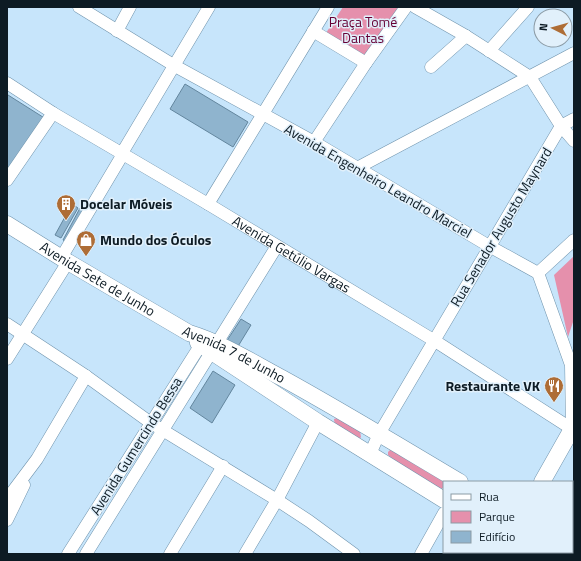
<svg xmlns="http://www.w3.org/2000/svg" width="581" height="561" font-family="'Titillium Web',sans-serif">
<rect width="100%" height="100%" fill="#c7e5fb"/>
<path fill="#e590ac" d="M 343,7 L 399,7 L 370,61 L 326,33 Z
M 574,256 L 574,319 L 568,337 L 554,275 Z
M 337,418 L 341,419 L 360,431 L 361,437 L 359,440 C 350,435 334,430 334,419 Z
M 390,450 L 394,450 L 441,478 L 444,483 L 443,488 L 441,489 L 395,461 L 388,455 L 388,452 Z"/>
<path fill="#8fb4ce" stroke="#63869e" d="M 185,84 L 248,122 L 233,147 L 170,109 Z
M 8,95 L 46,119 L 7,173 L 7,96 Z
M 72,204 L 78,208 L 61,238 L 55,235 Z
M 80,208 L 88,213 L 70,244 L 63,240 Z
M 241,319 L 251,325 L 237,348 L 226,342 Z
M 213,371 L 235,385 L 212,423 L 190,408 Z"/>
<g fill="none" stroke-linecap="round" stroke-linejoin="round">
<g stroke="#7094ad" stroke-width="13">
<g id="minor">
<path d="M 79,7 L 175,66 L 314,142 L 489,246 L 538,273 L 571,365 L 572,429"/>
<path d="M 415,7 L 466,36 L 530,77 L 561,126 L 574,141"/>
<path d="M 117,31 L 130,7"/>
<path d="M 313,31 L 366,63"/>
<path d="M 489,51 L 528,7"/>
<path d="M 431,67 L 466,36"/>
<path id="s1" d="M 7,83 L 53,113 L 208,204 L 435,341 L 572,429"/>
<path d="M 314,142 L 366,63 L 406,7"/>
<path d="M 357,168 L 574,53"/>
<path d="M 7,180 L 53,113"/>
<path d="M 208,204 L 328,7"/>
<path d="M 61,258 L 120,159 L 122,153 L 209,7"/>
<path d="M 538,273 L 574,240"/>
<path d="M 7,324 L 86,376 L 151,423 L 277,500 L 309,521 L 354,554"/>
<path d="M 7,359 L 68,262"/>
<path d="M 370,454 L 379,434 L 561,126 L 574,119"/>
<path d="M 7,499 L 37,459 L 86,376"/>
<path d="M 7,520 L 24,485"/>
<path d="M 68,554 L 205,338"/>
<path d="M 86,554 L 277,246"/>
<path d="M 170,554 L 223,466"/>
<path d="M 245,554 L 277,500 L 318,422"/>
<path d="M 421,554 L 444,513"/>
<path d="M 510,554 L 511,552"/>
</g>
</g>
<g stroke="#7094ad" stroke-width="17">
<g id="major">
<path id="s2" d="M 7,224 L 68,262 L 189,333 C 222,343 252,362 282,378 C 342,411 401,447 460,482"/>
<path d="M 198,343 L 318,422 L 444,500"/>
<path d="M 542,482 L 572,429 L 574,430"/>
</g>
</g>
<use href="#minor" stroke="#fff" stroke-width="12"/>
<use href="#major" stroke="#fff" stroke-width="16"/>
</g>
<defs>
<g id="building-pin" transform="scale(1)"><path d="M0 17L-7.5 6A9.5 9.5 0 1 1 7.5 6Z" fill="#ae6d36" stroke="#e1f0fb"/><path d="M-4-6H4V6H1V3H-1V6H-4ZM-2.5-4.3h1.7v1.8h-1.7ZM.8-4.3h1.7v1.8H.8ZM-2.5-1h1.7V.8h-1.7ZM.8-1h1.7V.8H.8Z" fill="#fff"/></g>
<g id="shop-pin" transform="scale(1)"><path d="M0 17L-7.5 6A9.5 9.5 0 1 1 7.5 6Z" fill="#ae6d36" stroke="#e1f0fb"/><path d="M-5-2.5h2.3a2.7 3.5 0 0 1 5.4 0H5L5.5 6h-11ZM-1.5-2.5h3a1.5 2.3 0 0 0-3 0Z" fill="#fff"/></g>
<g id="restaurant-pin" transform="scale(1)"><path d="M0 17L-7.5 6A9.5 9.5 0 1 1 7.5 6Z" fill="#ae6d36" stroke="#e1f0fb"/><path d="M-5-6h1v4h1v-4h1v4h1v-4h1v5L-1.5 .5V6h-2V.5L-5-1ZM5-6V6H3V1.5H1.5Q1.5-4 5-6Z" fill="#fff"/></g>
</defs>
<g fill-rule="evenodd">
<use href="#building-pin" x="66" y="204"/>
<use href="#shop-pin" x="86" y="240"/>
<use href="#restaurant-pin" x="554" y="386"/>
</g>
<g text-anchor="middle" stroke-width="3" stroke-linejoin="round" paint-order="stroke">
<g font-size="14" fill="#670035" stroke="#e1f0fb">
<text x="363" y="27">Praça Tomé<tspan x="363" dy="16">Dantas</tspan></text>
</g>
<g font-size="14" fill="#0d1b24" stroke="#e1f0fb">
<text transform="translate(378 181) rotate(30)" y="5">Avenida Engenheiro Leandro Marciel</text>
<text transform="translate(501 227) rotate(-59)" y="5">Rua Senador Augusto Maynard</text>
<text dy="5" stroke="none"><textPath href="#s1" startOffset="332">Avenida Getúlio Vargas</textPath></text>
<text dy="5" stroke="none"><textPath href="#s2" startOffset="106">Avenida Sete de Junho</textPath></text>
<text dy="5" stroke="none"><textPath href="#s2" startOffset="262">Avenida 7 de Junho</textPath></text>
<text transform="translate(136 446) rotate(-58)" y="5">Avenida Gumercindo Bessa</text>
</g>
<g font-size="14" font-weight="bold" fill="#0d1b24" stroke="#e1f0fb" text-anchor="start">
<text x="80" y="209">Docelar Móveis</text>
<text x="100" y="245">Mundo dos Óculos</text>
<text x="540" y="391" text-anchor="end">Restaurante VK</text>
</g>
</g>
<rect width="581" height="561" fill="none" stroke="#0d1b24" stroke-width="16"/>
<rect x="443" y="481" width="130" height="72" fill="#e1f0fb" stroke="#8c9ba5"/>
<rect x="451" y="494" width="20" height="6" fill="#ffffff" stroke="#8c9ba5"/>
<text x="479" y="501" font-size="12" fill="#0d1b24">Rua</text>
<rect x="451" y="511" width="20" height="12" fill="#e590ac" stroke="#8c9ba5"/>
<text x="479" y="521" font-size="12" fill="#0d1b24">Parque</text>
<rect x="451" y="531" width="20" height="12" fill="#8fb4ce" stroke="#8c9ba5"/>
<text x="479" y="541" font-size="12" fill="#0d1b24">Edifício</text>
<g transform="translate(553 28) rotate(276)"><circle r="19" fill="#e1f0fb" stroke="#8c9ba5"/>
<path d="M0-3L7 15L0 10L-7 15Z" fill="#ae6d36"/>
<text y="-6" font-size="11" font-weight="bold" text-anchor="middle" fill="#0d1b24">N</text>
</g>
</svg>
